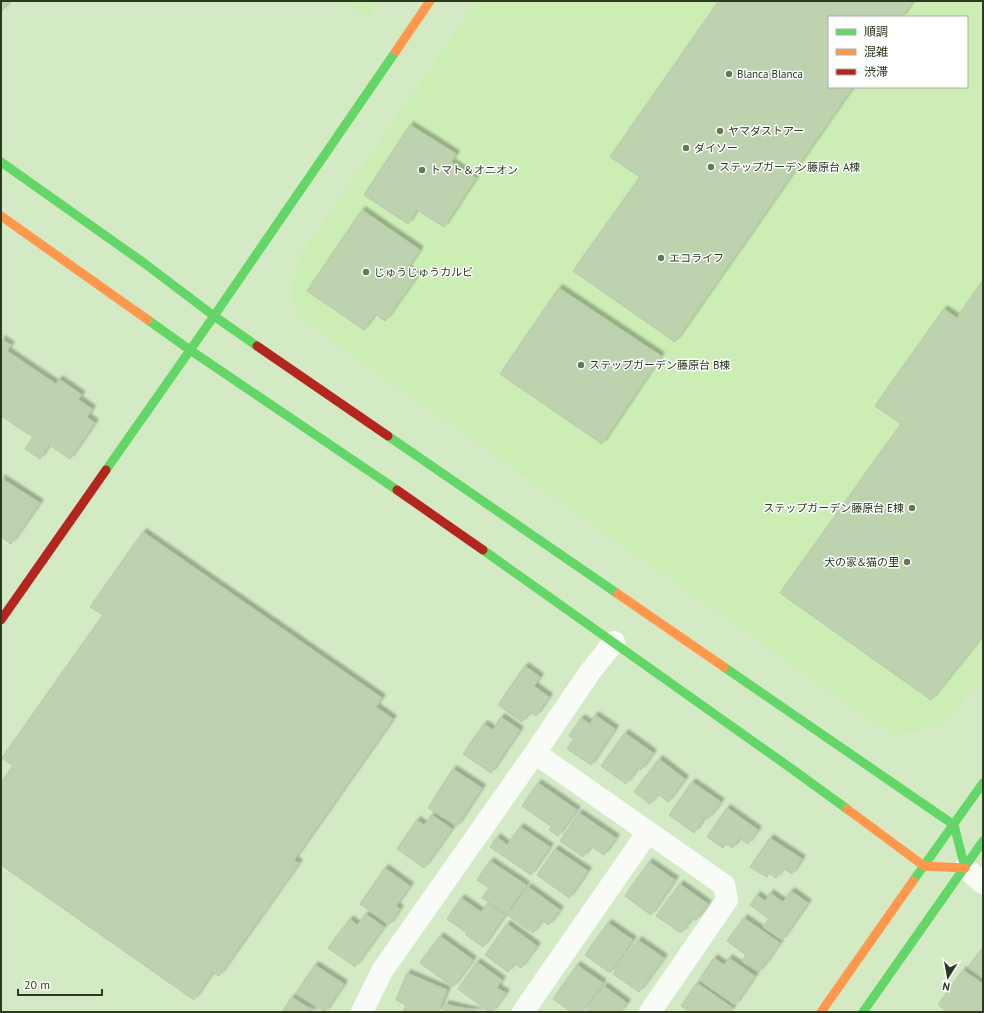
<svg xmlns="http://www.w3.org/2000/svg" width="984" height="1013" font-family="'PT Sans','Noto Sans JP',sans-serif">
<defs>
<filter id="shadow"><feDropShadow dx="3.5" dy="-3.5" stdDeviation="1" flood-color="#0004"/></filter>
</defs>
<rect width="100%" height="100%" fill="#d4eac5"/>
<path fill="#cceeb5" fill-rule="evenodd" d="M 342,1 L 380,1 L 368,19 Z
M 477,1 L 983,1 L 983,675 L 945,725 L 893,736 L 295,315 L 292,285 L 300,255 ZM 829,17 L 967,17 L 967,87 L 829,87 Z"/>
<path fill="#bed2af" stroke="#b7c8ac" filter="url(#shadow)" d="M 1,1 L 9,1 L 1,12 Z
M 719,1 L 913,1 L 902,17 L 829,17 L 829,87 L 853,87 L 675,342 L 573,271 L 640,177 L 610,157 Z
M 410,125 L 456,154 L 451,162 L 476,178 L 444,227 L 417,210 L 408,224 L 364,195 Z
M 362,210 L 420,250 L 407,269 L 417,276 L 385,321 L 375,314 L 364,330 L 307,291 Z
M 983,280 L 983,635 L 931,700 L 780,593 L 901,424 L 875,406 L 944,309 L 957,318 Z
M 559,288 L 661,356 L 602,444 L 500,374 Z
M 1,339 L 11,345 L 7,351 L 56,384 L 59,379 L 82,395 L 78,399 L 92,409 L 87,417 L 95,423 L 70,459 L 49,445 L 40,459 L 25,449 L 33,437 L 1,416 Z
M 1,478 L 40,503 L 11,544 L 1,537 Z
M 143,532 L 382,698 L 376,707 L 393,719 L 294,860 L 299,863 L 219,976 L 213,972 L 194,1000 L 1,865 L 1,783 L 13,766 L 2,758 L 103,615 L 90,607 Z
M 525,666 L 540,677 L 534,686 L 549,697 L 536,716 L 530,712 L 522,722 L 498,705 Z
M 595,715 L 615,729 L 591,765 L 567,749 L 574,739 L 569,736 L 581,718 L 590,724 Z
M 501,717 L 520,730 L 491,773 L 463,754 L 484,724 L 493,730 Z
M 625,733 L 653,753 L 641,770 L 638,768 L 626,784 L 601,766 Z
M 659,759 L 685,779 L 668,802 L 658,794 L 650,804 L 634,792 Z
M 453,769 L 482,788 L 457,826 L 428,808 Z
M 692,782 L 721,802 L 708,819 L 705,817 L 694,833 L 669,815 Z
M 538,783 L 577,810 L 558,836 L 549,830 L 552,827 L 522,806 Z
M 727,808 L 758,830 L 748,844 L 739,838 L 733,848 L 726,844 L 723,848 L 707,837 Z
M 579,813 L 616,838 L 604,855 L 591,846 L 583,857 L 560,841 Z
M 432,815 L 452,829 L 424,868 L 397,849 L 417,820 L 424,825 Z
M 520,827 L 550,847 L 531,875 L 490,847 L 497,837 L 507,845 Z
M 770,838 L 802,859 L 792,874 L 783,868 L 776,878 L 769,873 L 767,877 L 750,867 Z
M 555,849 L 588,871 L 569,898 L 537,875 Z
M 490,861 L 526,885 L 506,914 L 482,898 L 489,888 L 477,880 Z
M 649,862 L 675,880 L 651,915 L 625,896 Z
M 385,868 L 410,886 L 396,906 L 400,909 L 389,925 L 360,904 Z
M 680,884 L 708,904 L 696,920 L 691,919 L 681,933 L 656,916 Z
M 528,887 L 560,910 L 549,925 L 542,921 L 533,933 L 507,915 Z
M 791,891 L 808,903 L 782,940 L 763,927 L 769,919 L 750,905 L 757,895 L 765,901 L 770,893 L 783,902 Z
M 461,898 L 481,912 L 488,903 L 505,915 L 483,947 L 466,935 L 467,933 L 447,919 Z
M 366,914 L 384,927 L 355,967 L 328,948 L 350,919 L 357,925 Z
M 744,918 L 780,943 L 759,972 L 742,961 L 746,955 L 727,941 Z
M 608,923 L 633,940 L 610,973 L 585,955 Z
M 507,924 L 537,946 L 521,968 L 514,963 L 508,972 L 485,955 Z
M 440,936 L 473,960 L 453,987 L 420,963 Z
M 638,940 L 664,958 L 639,992 L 613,974 Z
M 983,948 L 983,978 L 968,967 Z
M 714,958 L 724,965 L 729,958 L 755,976 L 735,1005 L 699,980 Z
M 477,962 L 502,980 L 497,988 L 506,993 L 492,1012 L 489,1012 L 458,989 Z
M 315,965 L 344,984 L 325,1012 L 296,993 Z
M 577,965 L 603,983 L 582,1012 L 571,1012 L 553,999 Z
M 963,970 L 983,984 L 983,1012 L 948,1012 L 938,1005 Z
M 407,973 L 447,990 L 438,1012 L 403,1012 L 406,1005 L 396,1000 Z
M 697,983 L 733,1008 L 730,1012 L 690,1012 L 681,1006 Z
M 604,986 L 627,1003 L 620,1012 L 586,1012 Z
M 292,997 L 315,1012 L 282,1012 Z
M 445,1004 L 480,1012 L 443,1012 Z"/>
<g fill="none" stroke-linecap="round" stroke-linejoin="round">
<path stroke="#f9fcf6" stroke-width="22" d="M 535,753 L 724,885 L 727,900 L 650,1012
M 965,868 L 983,883
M 362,1012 L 382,971 L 535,753 L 590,672 L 614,642
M 523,1012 L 648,832"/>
<path stroke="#63d668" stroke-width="9" d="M 1,162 L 144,263 L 214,316 L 257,346
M 148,320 L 190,350 L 397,490
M 388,436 L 618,594
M 106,470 L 214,316 L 396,51
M 483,550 L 792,769 L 847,809
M 724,667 L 954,825 L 965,868
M 913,881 L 983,783
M 863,1012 L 983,841"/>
<path stroke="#ff974d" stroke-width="9" d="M 396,51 L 430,1
M 1,216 L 148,320
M 618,594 L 724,667
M 847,809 L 924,866 L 965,868
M 821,1012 L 913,881"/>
<path stroke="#b3261e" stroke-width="9" d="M 257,346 L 388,436
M 397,490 L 483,550
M 1,620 L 106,470"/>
</g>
<g fill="#667759" stroke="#fff" stroke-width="1.5">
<circle cx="729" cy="74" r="4"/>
<circle cx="720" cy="131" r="4"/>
<circle cx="686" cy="148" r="4"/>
<circle cx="711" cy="167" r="4"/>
<circle cx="422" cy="170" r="4"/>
<circle cx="661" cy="258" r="4"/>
<circle cx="366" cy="272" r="4"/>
<circle cx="581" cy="365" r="4"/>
<circle cx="912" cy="508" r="4"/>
<circle cx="907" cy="562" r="4"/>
</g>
<g text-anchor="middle" stroke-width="3" stroke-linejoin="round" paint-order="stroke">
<g font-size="11" fill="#2a391f" stroke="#fff" text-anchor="start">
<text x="737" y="78">Blanca Blanca</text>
<text x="728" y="135">ヤマダストアー</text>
<text x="694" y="152">ダイソー</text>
<text x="719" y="171">ステップガーデン藤原台 A棟</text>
<text x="430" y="174">トマト＆オニオン</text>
<text x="669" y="262">エコライフ</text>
<text x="374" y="276">じゅうじゅうカルビ</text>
<text x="589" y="369">ステップガーデン藤原台 B棟</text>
<text x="904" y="512" text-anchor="end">ステップガーデン藤原台 E棟</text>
<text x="899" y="566" text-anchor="end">犬の家&amp;猫の里</text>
</g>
</g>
<rect width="984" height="1013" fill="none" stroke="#2a391f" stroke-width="4"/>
<rect x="828" y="16" width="140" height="72" fill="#ffffff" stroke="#aab0a5"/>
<rect x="836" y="29" width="20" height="6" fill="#63d668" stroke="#aab0a5"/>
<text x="864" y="36" font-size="12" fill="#2a391f">順調</text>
<rect x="836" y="49" width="20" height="6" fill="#ff974d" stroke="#aab0a5"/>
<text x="864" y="56" font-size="12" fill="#2a391f">混雑</text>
<rect x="836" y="69" width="20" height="6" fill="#b3261e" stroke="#aab0a5"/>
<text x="864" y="76" font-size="12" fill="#2a391f">渋滞</text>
<g transform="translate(948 977) rotate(191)" stroke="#ffffff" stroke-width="3" paint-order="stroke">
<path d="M0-3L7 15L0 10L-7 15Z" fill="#2a391f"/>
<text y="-6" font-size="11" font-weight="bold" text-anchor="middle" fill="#2a391f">N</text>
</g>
<path d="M18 989v6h84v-6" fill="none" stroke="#2a391f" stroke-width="2"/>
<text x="24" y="989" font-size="12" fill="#2a391f" stroke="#ffffff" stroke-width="3" paint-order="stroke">20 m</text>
</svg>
